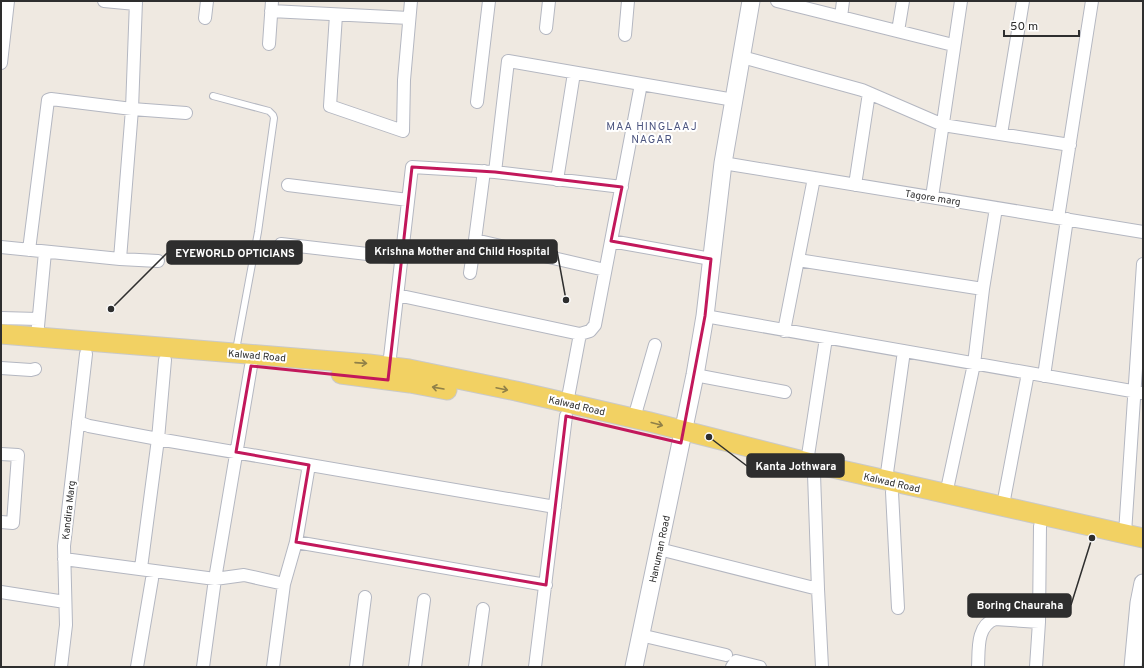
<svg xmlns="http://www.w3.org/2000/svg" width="1144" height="668" font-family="Overpass,sans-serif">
<rect width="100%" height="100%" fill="#efe9e1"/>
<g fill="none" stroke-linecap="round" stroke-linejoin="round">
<g stroke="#b4b7c1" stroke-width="8">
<path id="lane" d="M 213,96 L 269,111 L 273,115 L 274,118 L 258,232 L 236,350"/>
</g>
<g stroke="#b4b7c1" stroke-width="14">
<path id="street" d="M 104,1 L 136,4
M 777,1 L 953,45
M 271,11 L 409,18
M 336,15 L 330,106 L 403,131 L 404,80 L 411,1
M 841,17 L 843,1
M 205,18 L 207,1
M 546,28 L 549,1
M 898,31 L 903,1
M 625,35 L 628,1
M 269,44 L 272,1
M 742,57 L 862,90 L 943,125 L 1070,145
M 1,63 L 8,1
M 477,102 L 489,1
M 1001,134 L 1023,1
M 723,163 L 1143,232
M 495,172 L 508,61 L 641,84
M 557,180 L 574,73
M 288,185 L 408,200
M 855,185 L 869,93
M 932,197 L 961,1
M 1058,218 L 1092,1
M 475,240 L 605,270
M 611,241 L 711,259
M 281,244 L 402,258
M 1,247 L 120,259 L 158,261
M 29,250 L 48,100 L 51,99 L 132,109 L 186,113
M 120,259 L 132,109 L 136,1
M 798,260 L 983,289
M 470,273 L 475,240 L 484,171
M 397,295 L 580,334 L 590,331 L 595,325 L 641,84 L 734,100
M 705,316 L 1143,393
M 1,318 L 38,319
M 784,331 L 814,178
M 37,337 L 45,252
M 389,366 L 412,167 L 495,172 L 622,187
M 1,368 L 31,370 L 35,369
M 695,375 L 785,392
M 1044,376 L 1067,219
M 567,403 L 580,334
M 634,418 L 655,345
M 78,422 L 89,426 L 158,439 L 555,507
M 1,454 L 18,455 L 13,523 L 1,522
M 807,462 L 826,338
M 814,474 L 818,589 L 822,667
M 886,480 L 904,351
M 892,492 L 898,608
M 946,494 L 974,364 L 983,289 L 996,208
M 1003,505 L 1028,373
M 1125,533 L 1143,264
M 296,542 L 546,585
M 659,549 L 818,589
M 64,559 L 215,579 L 244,575 L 284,584
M 141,568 L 158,439 L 165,360
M 1,592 L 65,602
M 640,635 L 726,655
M 61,667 L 66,625 L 64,546 L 86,354
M 137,667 L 152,579
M 203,667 L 215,579 L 251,366
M 273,667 L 284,584 L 296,542 L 309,465
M 356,667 L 365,597
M 415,667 L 424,600
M 475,667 L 483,609
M 535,667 L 566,416
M 732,667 L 736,661 L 760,667
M 978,667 C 979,650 976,626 995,619 L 1039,622
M 1036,667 L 1039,622 L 1040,526"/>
</g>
<g stroke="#b4b7c1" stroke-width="19">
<path id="secondary" d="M 634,667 L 695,375 L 705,316 L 723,163 L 751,1
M 1133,667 L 1139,603 L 1143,583"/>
</g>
<g stroke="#c9c9c9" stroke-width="21">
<path id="primary" d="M 1,334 L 369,364 L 409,369 L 516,391 L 650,422 L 815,464 L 1143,538
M 341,374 L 410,383 L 447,390"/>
</g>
<use href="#lane" stroke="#fff" stroke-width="6"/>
<use href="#street" stroke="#fff" stroke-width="12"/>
<use href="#secondary" stroke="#fff" stroke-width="17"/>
<use href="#primary" stroke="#f2d163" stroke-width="19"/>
</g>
<defs><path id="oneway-shaft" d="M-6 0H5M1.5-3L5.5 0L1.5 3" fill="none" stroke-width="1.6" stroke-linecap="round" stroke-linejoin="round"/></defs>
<g stroke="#908048">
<use href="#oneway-shaft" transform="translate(361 363) rotate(4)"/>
<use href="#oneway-shaft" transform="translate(438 388) rotate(-170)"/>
<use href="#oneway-shaft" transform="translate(502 389) rotate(12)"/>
<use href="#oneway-shaft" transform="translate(657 424) rotate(15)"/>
</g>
<path fill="none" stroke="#c2185b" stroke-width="3" stroke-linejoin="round" d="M 412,167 L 495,172 L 622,187 L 611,241 L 711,259 L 705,316 L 681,443 L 566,416 L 546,585 L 296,542 L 309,465 L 236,452 L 251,366 L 388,380 Z"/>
<g text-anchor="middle" stroke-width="4" stroke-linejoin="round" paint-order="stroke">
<g font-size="10" fill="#2e2e2e" stroke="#fff">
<text transform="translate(933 197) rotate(9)" y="4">Tagore marg</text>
<text transform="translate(257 355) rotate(5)" y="4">Kalwad Road</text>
<text transform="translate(577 405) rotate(13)" y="4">Kalwad Road</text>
<text transform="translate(892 482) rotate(13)" y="4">Kalwad Road</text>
<text transform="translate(68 510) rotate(-84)" y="4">Kandira Marg</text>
<text transform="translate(659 549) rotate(-78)" y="4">Hanuman Road</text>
</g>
<g font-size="11" letter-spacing="1" fill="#4d5680" stroke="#fff">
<text x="652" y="130">MAA HINGLAAJ<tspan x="652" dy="13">NAGAR</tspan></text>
</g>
</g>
<path fill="none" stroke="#2e2e2e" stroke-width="1.5" d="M566 300L557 251M111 309L167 253M709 437L747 466M1092 538L1071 605"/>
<g fill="#2e2e2e" stroke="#fff" stroke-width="1.5">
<circle cx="566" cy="300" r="4"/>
<circle cx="111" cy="309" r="4"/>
<circle cx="709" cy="437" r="4"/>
<circle cx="1092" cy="538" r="4"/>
</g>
<g fill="#2e2e2e" stroke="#2e2e2e" stroke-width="1.5">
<rect x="366" y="240" width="191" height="23" rx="4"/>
<rect x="167" y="241" width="135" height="23" rx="4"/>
<rect x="747" y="454" width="97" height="23" rx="4"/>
<rect x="968" y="594" width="103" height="23" rx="4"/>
</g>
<g font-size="11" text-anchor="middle" font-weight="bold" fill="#fff">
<text x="462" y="255">Krishna Mother and Child Hospital</text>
<text x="235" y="257">EYEWORLD OPTICIANS</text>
<text x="796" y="470">Kanta Jothwara</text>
<text x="1020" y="609">Boring Chauraha</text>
</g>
<rect width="1144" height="668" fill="none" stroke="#2e2e2e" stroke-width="4"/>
<path d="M1004 30v6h75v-6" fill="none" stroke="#2e2e2e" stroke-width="2"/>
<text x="1010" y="30" font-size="12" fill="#2e2e2e" stroke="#ffffff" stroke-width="3" paint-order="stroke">50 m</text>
</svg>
